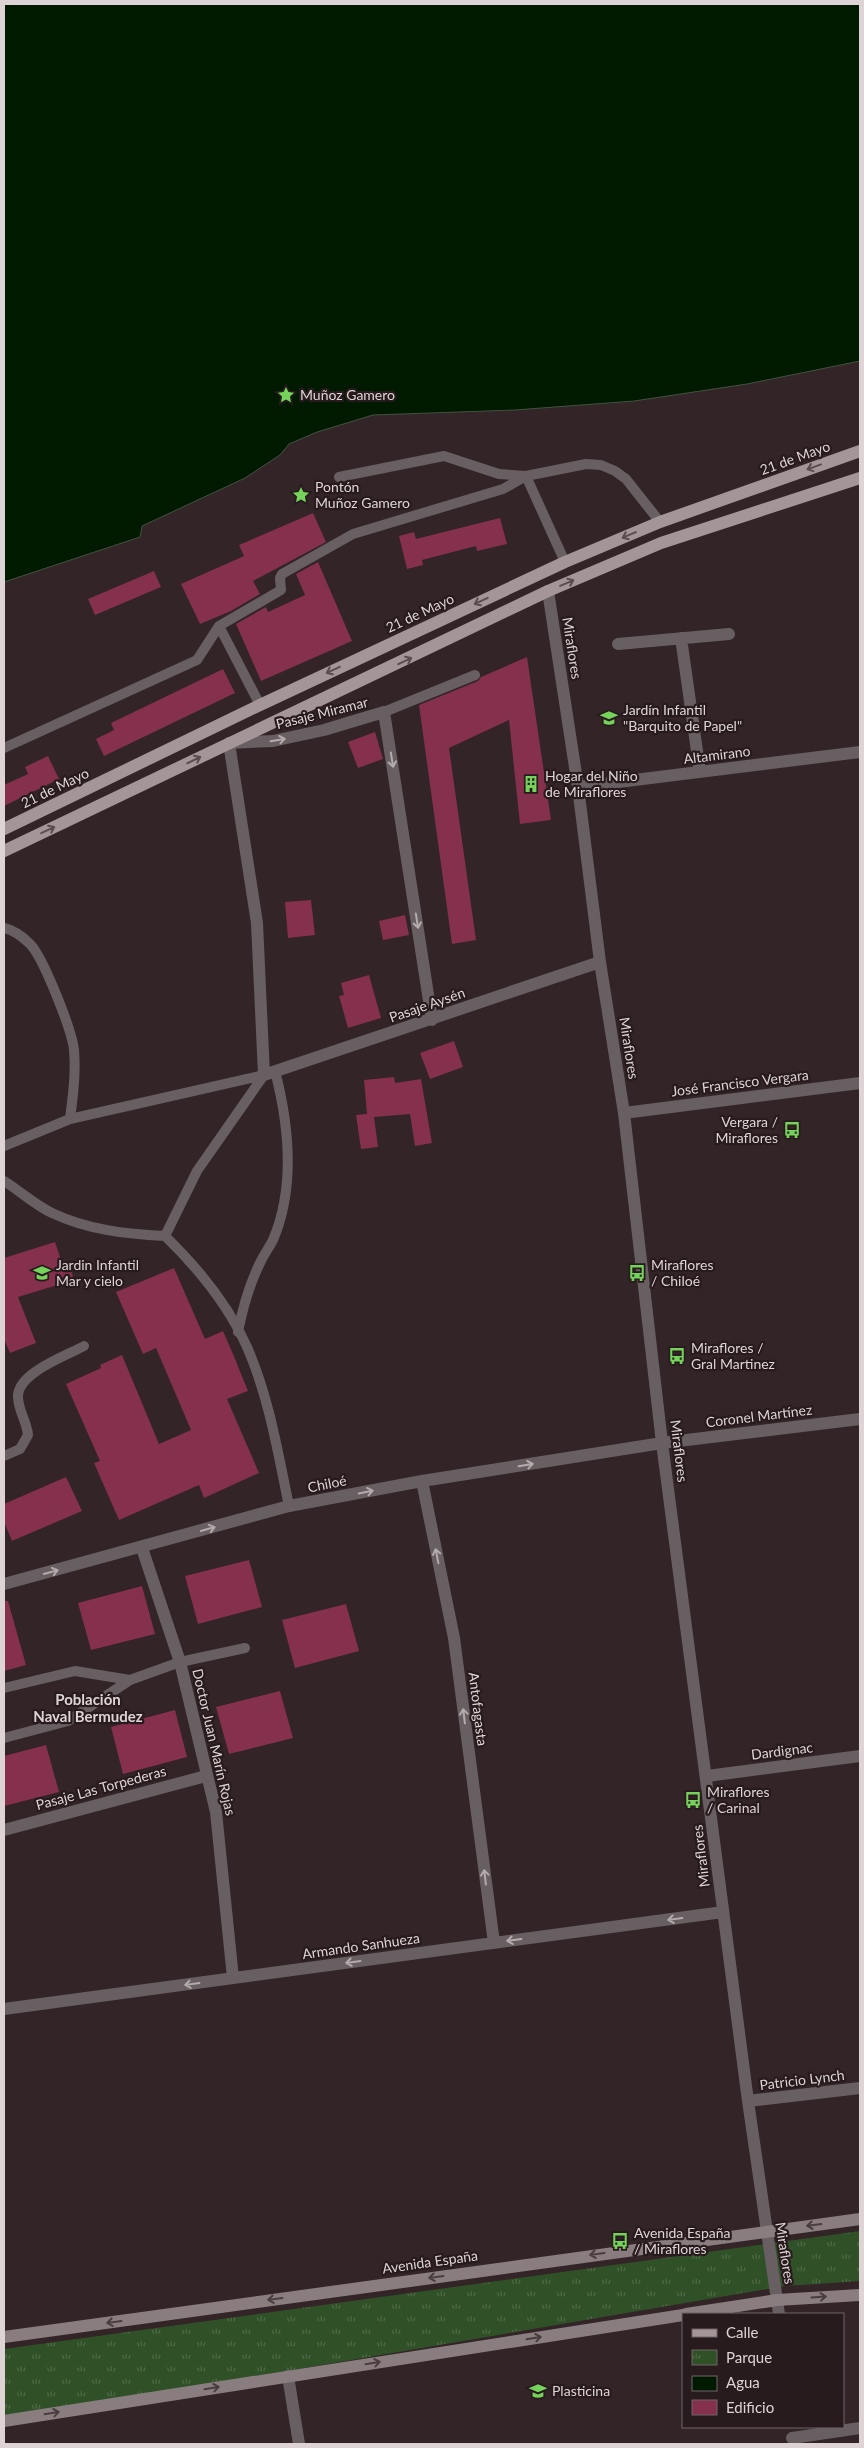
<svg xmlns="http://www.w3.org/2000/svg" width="864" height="2448" font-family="Lato,sans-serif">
<defs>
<pattern id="park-tufts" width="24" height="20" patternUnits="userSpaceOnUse" patternTransform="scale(1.25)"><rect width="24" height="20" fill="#305127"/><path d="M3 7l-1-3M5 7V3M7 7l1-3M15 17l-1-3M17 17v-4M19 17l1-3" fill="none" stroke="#4e6946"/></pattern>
</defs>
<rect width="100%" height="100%" fill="#322427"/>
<path fill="url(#park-tufts)" d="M 860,2231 L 860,2281 L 785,2286 L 287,2371 L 4,2416 L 4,2349 Z"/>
<path fill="#001a00" stroke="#435240" d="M 4,4 L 860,4 L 860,361 L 747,384 L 634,401 L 515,410 L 373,415 L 317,432 L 289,444 L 280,455 L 245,478 L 142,526 L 140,537 L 4,582 Z"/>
<path fill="#85304c" d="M 313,513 L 326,542 L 253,581 L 260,594 L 231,611 L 200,624 L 181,584 L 244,556 L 239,545 Z
M 500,518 L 507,544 L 477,551 L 476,546 L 422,560 L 423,565 L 407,569 L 399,536 L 414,532 L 416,539 Z
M 318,562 L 352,641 L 261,681 L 236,624 L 266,607 L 268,612 L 305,595 L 296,574 Z
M 154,571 L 161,587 L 95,615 L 88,599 Z
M 527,657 L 551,820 L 520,824 L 509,720 L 449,748 L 476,940 L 452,944 L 419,705 L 478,681 L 481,677 Z
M 223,669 L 235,693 L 104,756 L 96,739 L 114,730 L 111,723 Z
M 375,732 L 383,759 L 358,768 L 348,742 Z
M 48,756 L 59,779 L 4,806 L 4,785 L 28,774 L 25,767 Z
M 311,900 L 315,935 L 288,938 L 285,902 Z
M 405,915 L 409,935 L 383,940 L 379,921 Z
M 369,975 L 381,1018 L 348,1028 L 339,996 L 344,995 L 341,983 Z
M 454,1041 L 463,1067 L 430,1079 L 420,1053 Z
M 394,1077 L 395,1083 L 421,1079 L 432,1143 L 415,1146 L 410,1114 L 374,1117 L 378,1147 L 361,1149 L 356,1115 L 367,1114 L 364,1080 Z
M 55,1242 L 63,1266 L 69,1264 L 74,1280 L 18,1297 L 36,1343 L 10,1353 L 4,1339 L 4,1258 Z
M 174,1268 L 205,1339 L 223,1331 L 233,1354 L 248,1391 L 227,1399 L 259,1473 L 204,1498 L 199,1485 L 119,1520 L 94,1463 L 100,1461 L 66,1384 L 101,1368 L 100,1365 L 122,1355 L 159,1444 L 191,1430 L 156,1348 L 143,1354 L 116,1292 Z
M 66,1477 L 82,1511 L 12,1541 L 4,1522 L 4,1504 Z
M 249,1560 L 262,1607 L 198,1624 L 185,1576 Z
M 142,1586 L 155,1634 L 91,1650 L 78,1603 Z
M 4,1601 L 8,1601 L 26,1665 L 4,1671 Z
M 346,1604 L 359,1651 L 295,1668 L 282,1620 Z
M 280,1691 L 293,1738 L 229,1754 L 216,1707 Z
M 175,1710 L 187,1757 L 123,1774 L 111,1727 Z
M 46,1745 L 59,1792 L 4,1806 L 4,1756 Z"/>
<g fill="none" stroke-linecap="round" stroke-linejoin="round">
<path stroke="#675f61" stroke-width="10" d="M 339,477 L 444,456 L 499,474 L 526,476 L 586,464 L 601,465 L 615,471 L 626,479 L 660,522
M 219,626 L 260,705
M 384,712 L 475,675
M 4,748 L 197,660 L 219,626 L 281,590 L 280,578 L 282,574 L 353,534 L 503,489 L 526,476 L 565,562
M 4,928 C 13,930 23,937 30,944 C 43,957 72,1030 74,1050 C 76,1073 73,1095 70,1119
M 4,1146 L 70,1119 L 264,1075
M 4,1181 C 20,1191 35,1205 52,1213 C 88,1230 126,1234 165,1236 C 198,1268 228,1304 247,1347 C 269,1397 278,1453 289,1506
M 165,1236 L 197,1171 L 264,1075
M 238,1332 C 243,1306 250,1282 262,1259 C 265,1253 270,1246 273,1240 C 296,1186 289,1125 275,1071
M 4,1456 L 20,1449 L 28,1435 C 27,1422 18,1410 18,1397 C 17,1373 66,1356 84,1346
M 130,1680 L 180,1662 L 245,1648
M 4,1688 L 75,1671 L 130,1680 L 68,1721 L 4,1738"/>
<path stroke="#675f61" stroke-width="12" d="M 548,591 L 578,787 L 600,962 L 624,1113 L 662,1443 L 748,2101 L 779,2314
M 681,638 L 700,772
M 618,644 L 729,634
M 578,787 L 860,752
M 432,1020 L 384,712 L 324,730 L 273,741 L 229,743 L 257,923 L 264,1075 L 600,962
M 624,1113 L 860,1083
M 422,1481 L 454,1638 L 494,1943
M 142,1548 L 180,1662 L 216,1812 L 233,1978
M 4,1584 L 289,1506 L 422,1481 L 662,1443 L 860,1419
M 707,1776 L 860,1756
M 4,1830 L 206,1776
M 4,2009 L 723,1912
M 748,2101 L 860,2088
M 288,2376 L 299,2444
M 792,2438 L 860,2428"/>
<path stroke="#897d80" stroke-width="12" d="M 686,2314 L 777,2300 L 860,2295
M 4,2337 L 860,2219
M 4,2421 L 683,2315"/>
<path stroke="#a49598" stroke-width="12" d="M 4,829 L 260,705 L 565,562 L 660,522 L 860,451
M 4,851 L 548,591 L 661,543 L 860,478"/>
</g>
<defs><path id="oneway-shaft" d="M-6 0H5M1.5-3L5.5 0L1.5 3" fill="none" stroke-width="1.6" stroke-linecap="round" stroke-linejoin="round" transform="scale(1.25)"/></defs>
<g stroke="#5a4c4f">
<use href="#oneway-shaft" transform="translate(814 467) rotate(160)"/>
<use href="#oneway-shaft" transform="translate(629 535) rotate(157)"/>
<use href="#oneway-shaft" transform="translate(567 583) rotate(-23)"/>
<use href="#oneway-shaft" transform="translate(481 601) rotate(155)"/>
<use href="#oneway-shaft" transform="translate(405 661) rotate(-25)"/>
<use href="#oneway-shaft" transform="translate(333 670) rotate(155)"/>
<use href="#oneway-shaft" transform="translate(194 760) rotate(-26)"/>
<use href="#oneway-shaft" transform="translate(48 830) rotate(-25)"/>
</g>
<g stroke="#b4abad">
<use href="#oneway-shaft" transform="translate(278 740) rotate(-9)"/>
<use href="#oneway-shaft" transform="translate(392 760) rotate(81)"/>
<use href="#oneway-shaft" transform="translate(417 921) rotate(81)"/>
<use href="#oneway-shaft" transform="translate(526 1465) rotate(-9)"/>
<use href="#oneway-shaft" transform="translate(366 1492) rotate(-11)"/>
<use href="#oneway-shaft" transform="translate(208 1529) rotate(-16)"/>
<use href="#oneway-shaft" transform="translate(437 1556) rotate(-101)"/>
<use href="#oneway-shaft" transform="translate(51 1572) rotate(-15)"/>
<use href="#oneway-shaft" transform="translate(464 1716) rotate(-97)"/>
<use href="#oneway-shaft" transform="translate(485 1877) rotate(-97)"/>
<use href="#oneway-shaft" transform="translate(675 1919) rotate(172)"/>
<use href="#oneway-shaft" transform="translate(514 1940) rotate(172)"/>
<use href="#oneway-shaft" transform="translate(353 1962) rotate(172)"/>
<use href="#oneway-shaft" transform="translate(192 1984) rotate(172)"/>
</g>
<g stroke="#4a3d40">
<use href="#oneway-shaft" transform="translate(814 2225) rotate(173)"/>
<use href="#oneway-shaft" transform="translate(597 2254) rotate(172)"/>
<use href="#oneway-shaft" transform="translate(436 2277) rotate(172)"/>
<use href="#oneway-shaft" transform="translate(819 2297) rotate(-4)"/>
<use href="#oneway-shaft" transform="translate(275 2299) rotate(172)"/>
<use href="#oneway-shaft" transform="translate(114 2322) rotate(172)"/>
<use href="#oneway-shaft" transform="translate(534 2338) rotate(-9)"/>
<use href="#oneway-shaft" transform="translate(373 2363) rotate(-9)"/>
<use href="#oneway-shaft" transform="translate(212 2388) rotate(-9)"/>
<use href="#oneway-shaft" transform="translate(52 2413) rotate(-9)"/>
</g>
<defs>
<g id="sight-bare" transform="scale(1.35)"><path d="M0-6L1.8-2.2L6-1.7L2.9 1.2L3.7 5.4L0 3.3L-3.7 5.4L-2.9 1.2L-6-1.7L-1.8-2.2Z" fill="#75d25b" stroke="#281b1e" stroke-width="2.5" paint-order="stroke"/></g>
<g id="school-bare" transform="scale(1.35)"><path d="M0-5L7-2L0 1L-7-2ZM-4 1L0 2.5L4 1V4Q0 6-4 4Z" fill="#75d25b" stroke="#281b1e" stroke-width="2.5" paint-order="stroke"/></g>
<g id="building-bare" transform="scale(1.35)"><path d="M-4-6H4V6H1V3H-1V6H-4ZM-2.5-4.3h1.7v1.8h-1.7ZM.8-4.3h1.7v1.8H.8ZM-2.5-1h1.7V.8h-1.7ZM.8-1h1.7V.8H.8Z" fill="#75d25b" stroke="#281b1e" stroke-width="2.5" paint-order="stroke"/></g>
<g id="bus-bare" transform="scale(1.35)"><path d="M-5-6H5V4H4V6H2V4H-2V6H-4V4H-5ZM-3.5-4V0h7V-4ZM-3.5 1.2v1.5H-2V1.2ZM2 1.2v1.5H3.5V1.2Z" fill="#75d25b" stroke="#281b1e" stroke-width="2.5" paint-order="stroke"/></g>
</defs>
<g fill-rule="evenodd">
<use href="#sight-bare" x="286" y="395"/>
<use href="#sight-bare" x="301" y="495"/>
<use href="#school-bare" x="609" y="718"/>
<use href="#building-bare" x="531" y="784"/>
<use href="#bus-bare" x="792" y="1130"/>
<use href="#school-bare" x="42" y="1273"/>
<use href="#bus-bare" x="637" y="1273"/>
<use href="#bus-bare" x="677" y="1356"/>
<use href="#bus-bare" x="693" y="1800"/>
<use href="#bus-bare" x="620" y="2241"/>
<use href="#school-bare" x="538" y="2391"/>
</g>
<g text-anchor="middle" stroke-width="4.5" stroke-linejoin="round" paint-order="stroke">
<g font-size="14" fill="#ded4d6" stroke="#281b1e" text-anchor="start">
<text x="300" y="400">Muñoz Gamero</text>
<text x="315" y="492">Pontón<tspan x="315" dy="16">Muñoz Gamero</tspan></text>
<text x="623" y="715">Jardín Infantil<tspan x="623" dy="16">"Barquito de Papel"</tspan></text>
<text x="545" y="781">Hogar del Niño<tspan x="545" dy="16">de Miraflores</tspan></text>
<text x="778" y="1127" text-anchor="end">Vergara /<tspan x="778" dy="16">Miraflores</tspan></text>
<text x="56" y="1270">Jardin Infantil<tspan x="56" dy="16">Mar y cielo</tspan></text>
<text x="651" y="1270">Miraflores<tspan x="651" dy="16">/ Chiloé</tspan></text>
<text x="691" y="1353">Miraflores /<tspan x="691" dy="16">Gral Martinez</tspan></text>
<text x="707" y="1797">Miraflores<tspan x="707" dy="16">/ Carinal</tspan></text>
<text x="634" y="2238">Avenida España<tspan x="634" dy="16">/ Miraflores</tspan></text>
<text x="552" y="2396">Plasticina</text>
</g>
<g font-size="14" fill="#ded4d6" stroke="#281b1e">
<text transform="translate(795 458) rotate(-20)" y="5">21 de Mayo</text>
<text transform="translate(420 613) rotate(-25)" y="5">21 de Mayo</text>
<text transform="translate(572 648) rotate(81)" y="5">Miraflores</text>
<text transform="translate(322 713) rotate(-14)" y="5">Pasaje Miramar</text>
<text transform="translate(717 755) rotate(-7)" y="5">Altamirano</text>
<text transform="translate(55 788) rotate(-26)" y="5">21 de Mayo</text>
<text transform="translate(427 1005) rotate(-19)" y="5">Pasaje Aysén</text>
<text transform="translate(629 1048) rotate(81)" y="5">Miraflores</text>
<text transform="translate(740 1083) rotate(-7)" y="5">José Francisco Vergara</text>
<text transform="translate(759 1416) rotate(-7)" y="5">Coronel Martínez</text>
<text transform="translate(679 1451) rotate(83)" y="5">Miraflores</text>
<text transform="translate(327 1484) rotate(-11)" y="5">Chiloé</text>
<text transform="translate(478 1709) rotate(83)" y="5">Antofagasta</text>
<text transform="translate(214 1742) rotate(77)" y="5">Doctor Juan Marín Rojas</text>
<text transform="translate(782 1751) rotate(-7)" y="5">Dardignac</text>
<text transform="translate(101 1788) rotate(-15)" y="5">Pasaje Las Torpederas</text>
<text transform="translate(701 1856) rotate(-97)" y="5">Miraflores</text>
<text transform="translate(361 1946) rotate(-8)" y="5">Armando Sanhueza</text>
<text transform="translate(802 2080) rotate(-7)" y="5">Patricio Lynch</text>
<text transform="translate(785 2253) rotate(81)" y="5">Miraflores</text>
<text transform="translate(430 2262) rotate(-8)" y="5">Avenida España</text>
</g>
<g font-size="15" font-weight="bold" fill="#ded4d6" stroke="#281b1e">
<text x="88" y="1705">Población<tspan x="88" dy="17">Naval Bermudez</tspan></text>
</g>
</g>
<rect width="864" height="2448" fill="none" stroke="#ded4d6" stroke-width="10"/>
<rect x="682" y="2313" width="162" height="115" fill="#281b1e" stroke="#716568"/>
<rect x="692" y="2329" width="25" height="8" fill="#a49598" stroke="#716568"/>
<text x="726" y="2338" font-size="15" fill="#ded4d6">Calle</text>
<rect x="692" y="2350" width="25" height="15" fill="url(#park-tufts)" stroke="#716568"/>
<text x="726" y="2363" font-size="15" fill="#ded4d6">Parque</text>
<rect x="692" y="2376" width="25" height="15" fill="#001a00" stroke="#716568"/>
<text x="726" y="2388" font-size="15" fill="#ded4d6">Agua</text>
<rect x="692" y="2400" width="25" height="15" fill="#85304c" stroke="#716568"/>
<text x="726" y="2413" font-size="15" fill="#ded4d6">Edificio</text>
</svg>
